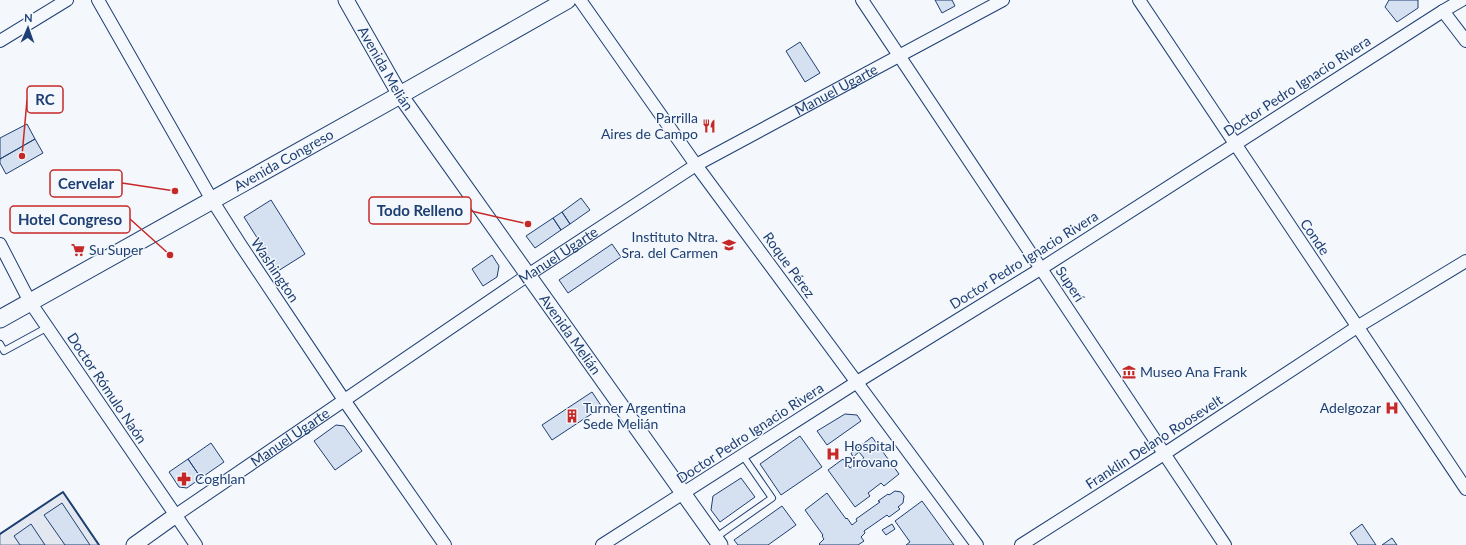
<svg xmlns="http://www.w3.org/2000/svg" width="1466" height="545" font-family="Lato,sans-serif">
<rect width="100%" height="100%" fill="#f4f7fb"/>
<path fill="#e3e8f0" stroke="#687fa3" d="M 63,492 L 99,545 L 0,545 L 0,534 Z"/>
<path fill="#d5e0f0" stroke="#1d3f73" d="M 935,0 L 952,0 L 955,6 L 942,13 Z
M 1389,0 L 1418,0 L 1418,8 L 1397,22 L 1385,7 Z
M 800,42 L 820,73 L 805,82 L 786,51 Z
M 27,124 L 35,139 L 0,159 L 0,138 Z
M 35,139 L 43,153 L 6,174 L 0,163 L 0,159 Z
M 581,198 L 590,210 L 570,224 L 562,212 Z
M 271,200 L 305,254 L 278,271 L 244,217 Z
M 562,212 L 570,224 L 561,230 L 553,218 Z
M 553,218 L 561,230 L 535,248 L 526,236 Z
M 612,244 L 621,257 L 568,293 L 559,280 Z
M 492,255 L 499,266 L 497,277 L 483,286 L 472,269 Z
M 592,392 L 602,407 L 552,440 L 542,425 Z
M 845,414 L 857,415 L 861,421 L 827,445 L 817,431 Z
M 336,425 L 344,426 L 362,451 L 335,470 L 314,441 Z
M 800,436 L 822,467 L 781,495 L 760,464 Z
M 872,437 L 899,474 L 884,486 L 881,483 L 868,493 L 870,496 L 855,507 L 828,470 L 843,459 L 850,468 L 864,458 L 859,452 L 853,457 L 851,453 Z
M 211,443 L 224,462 L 201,478 L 188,459 Z
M 188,459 L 201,478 L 187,488 L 179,487 L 169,472 Z
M 741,478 L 755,497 L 720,522 L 711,510 L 713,496 Z
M 895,491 L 901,492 L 904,496 L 903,503 L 898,507 L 900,509 L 889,517 L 887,515 L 864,531 L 865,533 L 861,537 L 864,541 L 858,545 L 820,545 L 819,544 L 824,539 L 822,536 L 823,535 L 805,510 L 827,493 L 846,519 L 847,518 L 852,525 L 857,521 L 856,519 L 880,502 L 878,501 L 888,494 L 889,495 Z
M 922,501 L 954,545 L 906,545 L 910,542 L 895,521 Z
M 62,503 L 90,545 L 65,545 L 44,515 Z
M 782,506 L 796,525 L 768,545 L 738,545 L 734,540 Z
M 31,524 L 45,545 L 20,545 L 14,536 Z
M 892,524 L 895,529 L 886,535 L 882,530 Z
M 1362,524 L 1376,545 L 1358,545 L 1350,533 Z
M 1392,538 L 1397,545 L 1382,545 Z"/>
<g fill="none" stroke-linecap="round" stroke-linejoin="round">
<g stroke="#1d3f73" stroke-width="8">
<path id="service" d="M 0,344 L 4,351 L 48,327
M 715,538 L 772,498 L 743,456"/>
</g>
<g stroke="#1d3f73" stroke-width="14">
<g id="minor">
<path d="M 98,0 L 212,200 L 240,244 L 344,400 L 445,545"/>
<path d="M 580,0 L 696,165 L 977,545"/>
<path d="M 862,0 L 1225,545"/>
<path d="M 1139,0 L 1466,489"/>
<path d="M 1443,11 L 1466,41"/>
<path d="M 0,41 L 67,0"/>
<path d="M 0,244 L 30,302 L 196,545"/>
<path id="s1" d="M 176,515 L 528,275 L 696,165 L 1003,0"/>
<path d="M 602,545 L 857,382 L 1042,268 L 1443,11 L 1462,0"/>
<path d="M 1021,545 L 1164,454 L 1357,327 L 1466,261"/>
</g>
</g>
<g stroke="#1d3f73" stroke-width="17">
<g id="tertiary">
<path id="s2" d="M 346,0 L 400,95 L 720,545"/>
<path d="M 134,545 L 176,515"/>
</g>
</g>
<g stroke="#1d3f73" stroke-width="19">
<g id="secondary">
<path id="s3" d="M 0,319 L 400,95 L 567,0"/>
</g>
</g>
<use href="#service" stroke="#f4f7fb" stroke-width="6"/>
<use href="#minor" stroke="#f4f7fb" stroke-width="12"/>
<use href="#tertiary" stroke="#f4f7fb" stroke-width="15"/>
<use href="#secondary" stroke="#f4f7fb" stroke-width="17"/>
<path stroke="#1d3f73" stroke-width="2" d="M 0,534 L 63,492 L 99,545"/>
</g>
<defs>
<g id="restaurant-bare" transform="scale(1.08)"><path d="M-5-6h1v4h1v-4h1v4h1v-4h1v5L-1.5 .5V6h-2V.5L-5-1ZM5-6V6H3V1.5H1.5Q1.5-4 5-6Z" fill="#c62828" stroke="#f4f7fb" stroke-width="2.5" paint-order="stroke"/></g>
<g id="school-bare" transform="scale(1.08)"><path d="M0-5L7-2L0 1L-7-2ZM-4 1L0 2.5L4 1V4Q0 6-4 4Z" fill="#c62828" stroke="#f4f7fb" stroke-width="2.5" paint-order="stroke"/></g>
<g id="supermarket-bare" transform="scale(1.08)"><path d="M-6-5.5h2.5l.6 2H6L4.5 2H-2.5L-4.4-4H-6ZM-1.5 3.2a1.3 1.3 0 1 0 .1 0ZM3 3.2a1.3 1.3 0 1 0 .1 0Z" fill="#c62828" stroke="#f4f7fb" stroke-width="2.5" paint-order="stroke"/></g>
<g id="museum-bare" transform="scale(1.08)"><path d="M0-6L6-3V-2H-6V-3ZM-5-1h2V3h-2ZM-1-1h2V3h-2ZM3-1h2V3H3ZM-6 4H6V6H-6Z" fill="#c62828" stroke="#f4f7fb" stroke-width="2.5" paint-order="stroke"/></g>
<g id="hospital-bare" transform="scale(1.08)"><path d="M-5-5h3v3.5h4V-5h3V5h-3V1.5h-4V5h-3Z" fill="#c62828" stroke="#f4f7fb" stroke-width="2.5" paint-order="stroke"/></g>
<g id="building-bare" transform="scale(1.08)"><path d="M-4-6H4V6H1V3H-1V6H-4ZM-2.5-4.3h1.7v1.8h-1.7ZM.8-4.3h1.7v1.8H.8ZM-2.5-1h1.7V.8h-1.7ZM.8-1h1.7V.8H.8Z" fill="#c62828" stroke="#f4f7fb" stroke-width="2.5" paint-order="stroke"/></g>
<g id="pharmacy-bare" transform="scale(1.08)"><path d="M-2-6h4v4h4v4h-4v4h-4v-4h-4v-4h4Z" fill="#c62828" stroke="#f4f7fb" stroke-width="2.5" paint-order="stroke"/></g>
</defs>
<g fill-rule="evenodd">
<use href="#restaurant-bare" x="709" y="126"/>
<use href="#school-bare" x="729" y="245"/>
<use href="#supermarket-bare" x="78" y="250"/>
<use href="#museum-bare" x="1129" y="372"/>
<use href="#hospital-bare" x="1392" y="408"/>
<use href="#building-bare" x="572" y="416"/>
<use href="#hospital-bare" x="833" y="454"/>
<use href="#pharmacy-bare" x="184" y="479"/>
</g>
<g text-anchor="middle" stroke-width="3" stroke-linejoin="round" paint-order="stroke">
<g font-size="14" fill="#1d3f73" stroke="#f4f7fb">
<text dy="5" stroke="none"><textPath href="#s2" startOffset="79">Avenida Melián</textPath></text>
<text transform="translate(1297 86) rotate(-33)" y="5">Doctor Pedro Ignacio Rivera</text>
<text dy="5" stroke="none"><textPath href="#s1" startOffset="786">Manuel Ugarte</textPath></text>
<text dy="5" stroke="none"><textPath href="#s3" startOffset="325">Avenida Congreso</textPath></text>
<text transform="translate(1315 237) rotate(56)" y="5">Conde</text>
<text dy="5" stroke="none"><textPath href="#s1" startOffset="462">Manuel Ugarte</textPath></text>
<text transform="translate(1024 260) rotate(-32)" y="5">Doctor Pedro Ignacio Rivera</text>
<text transform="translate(789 265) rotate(54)" y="5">Roque Pérez</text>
<text transform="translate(275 270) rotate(56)" y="5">Washington</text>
<text transform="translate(1070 284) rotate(56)" y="5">Superí</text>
<text dy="5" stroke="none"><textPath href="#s2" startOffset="403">Avenida Melián</textPath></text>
<text transform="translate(107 388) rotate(56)" y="5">Doctor Rómulo Naón</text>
<text transform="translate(750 433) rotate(-33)" y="5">Doctor Pedro Ignacio Rivera</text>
<text dy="5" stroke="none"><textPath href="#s1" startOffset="138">Manuel Ugarte</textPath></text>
<text transform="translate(1154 442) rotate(-33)" y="5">Franklin Delano Roosevelt</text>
</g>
<g font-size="14" fill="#1d3f73" stroke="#f4f7fb" text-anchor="start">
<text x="698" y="123" text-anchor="end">Parrilla<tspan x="698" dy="16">Aires de Campo</tspan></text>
<text x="718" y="242" text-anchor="end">Instituto Ntra.<tspan x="718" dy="16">Sra. del Carmen</tspan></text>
<text x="89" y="255">Su Super</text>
<text x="1140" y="377">Museo Ana Frank</text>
<text x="583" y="413">Turner Argentina<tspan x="583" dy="16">Sede Melián</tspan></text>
<text x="1381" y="413" text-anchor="end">Adelgozar</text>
<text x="844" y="451">Hospital<tspan x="844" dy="16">Pirovano</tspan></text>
<text x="195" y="484">Coghlan</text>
</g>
</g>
<path fill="none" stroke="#c62828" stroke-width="1.5" d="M22 156L27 100M175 191L122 183M528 224L471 211M170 255L130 219"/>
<g fill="#c62828" stroke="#f4f7fb" stroke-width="1.5">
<circle cx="22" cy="156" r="4"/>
<circle cx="175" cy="191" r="4"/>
<circle cx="528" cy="224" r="4"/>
<circle cx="170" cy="255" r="4"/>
</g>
<g fill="#f4f7fb" stroke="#c62828" stroke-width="1.5">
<rect x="27" y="86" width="36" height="27" rx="4"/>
<rect x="50" y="170" width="72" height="27" rx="4"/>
<rect x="369" y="197" width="102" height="27" rx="4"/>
<rect x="10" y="206" width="120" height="27" rx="4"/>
</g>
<g font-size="15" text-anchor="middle" font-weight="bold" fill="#1d3f73">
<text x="45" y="105">RC</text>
<text x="86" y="189">Cervelar</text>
<text x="420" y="216">Todo Relleno</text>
<text x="70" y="225">Hotel Congreso</text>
</g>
<g transform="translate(28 28) rotate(2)" stroke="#f4f7fb" stroke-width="3" paint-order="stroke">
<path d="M0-3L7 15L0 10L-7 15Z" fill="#1d3f73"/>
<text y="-6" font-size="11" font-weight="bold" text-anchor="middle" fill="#1d3f73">N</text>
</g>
</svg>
